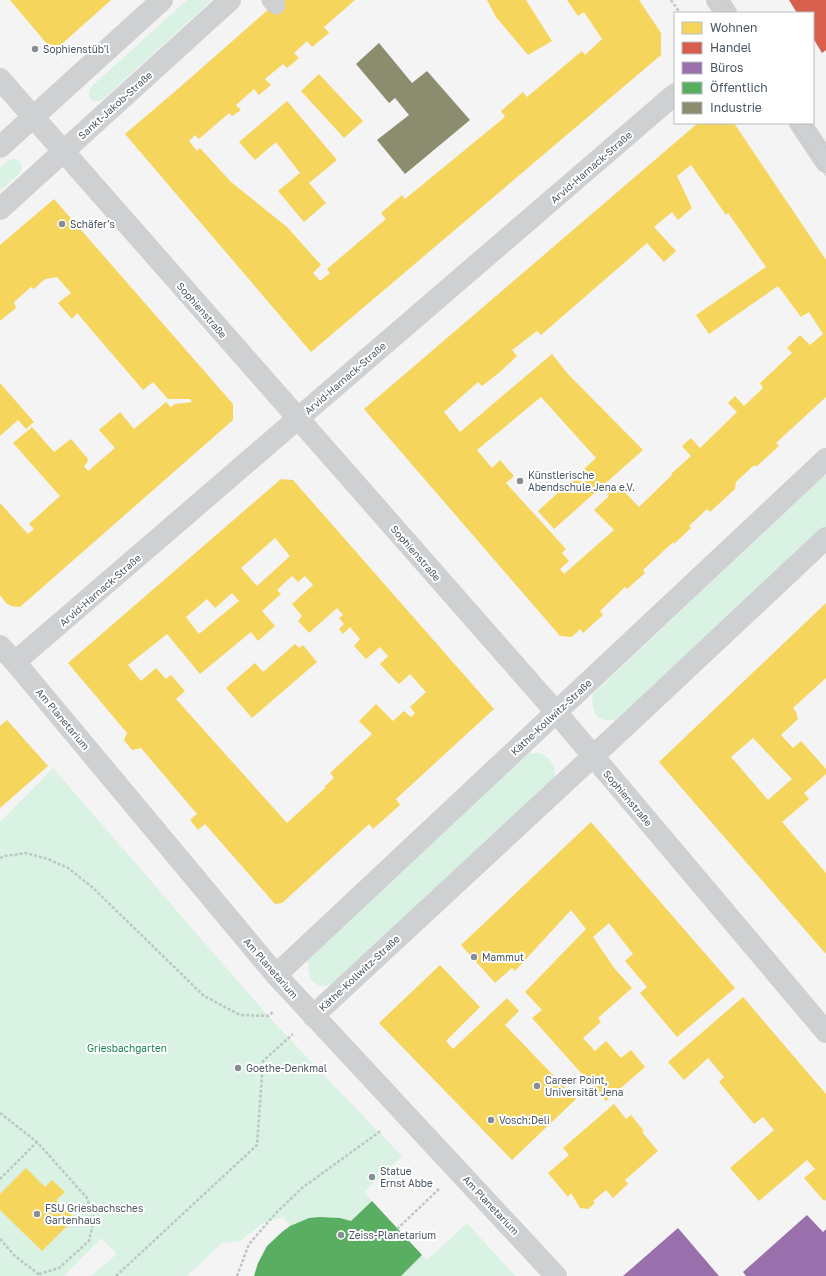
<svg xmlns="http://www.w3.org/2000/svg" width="826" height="1276" font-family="'Golos Text',sans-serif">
<rect width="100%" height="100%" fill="#f4f4f4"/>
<path fill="#d9f2e3" d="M 187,0 L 212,0 L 103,99 C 92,106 84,96 92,86 Z
M 15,159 L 20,162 L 22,168 L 20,173 L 0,191 L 0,168 L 9,160 Z
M 826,474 L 826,527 L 620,719 C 598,724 590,715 593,694 Z
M 529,753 L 541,753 L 549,759 L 555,767 L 555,777 L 546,788 L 334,983 C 331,984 327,986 324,986 C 309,986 307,969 308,958 L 517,760 Z
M 53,768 L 268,1016 L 316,1067 L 402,1156 L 364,1192 L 372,1201 L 351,1221 C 327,1215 312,1215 290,1226 L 283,1217 L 263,1223 L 240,1241 L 222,1243 L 187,1276 L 91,1276 L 117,1254 L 101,1238 L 64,1276 L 0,1276 L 0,822 Z
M 467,1223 L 515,1276 L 401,1276 L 422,1255 L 427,1260 Z"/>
<path fill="#f6d55c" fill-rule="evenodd" d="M 10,0 L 111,0 L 63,43 L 62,46 L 47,44 Z
M 279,0 L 355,0 L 324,27 L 329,33 L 312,47 L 307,41 L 294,53 L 299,58 L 287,68 L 283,64 L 265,79 L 271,85 L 259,95 L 254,89 L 236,105 L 241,110 L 232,116 L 229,113 L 199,139 L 195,135 L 189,141 L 197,151 L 200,148 L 231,182 L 287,227 L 321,265 L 313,273 L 320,281 L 330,273 L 327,269 L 386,219 L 381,213 L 402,195 L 405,199 L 505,117 L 501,111 L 523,92 L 527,97 L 582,51 L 585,55 L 602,39 L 584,12 L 578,16 L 567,0 L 639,0 L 661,33 L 661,55 L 311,352 L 125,134 L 179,88 Z
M 487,0 L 526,0 L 552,41 L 528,55 L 496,17 Z
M 319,74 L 363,121 L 344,138 L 301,91 Z
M 287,101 L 337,160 L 309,183 L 326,203 L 304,222 L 278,191 L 300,173 L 276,142 L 255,160 L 239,142 Z
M 698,123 L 734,123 L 826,260 L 826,397 L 776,443 L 779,446 L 757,466 L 753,466 L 736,482 L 735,489 L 710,512 L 707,509 L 689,526 L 691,528 L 674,544 L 673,542 L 643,570 L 645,573 L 627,589 L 625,587 L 600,611 L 603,615 L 583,633 L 580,629 L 572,637 L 560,636 L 364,409 ZM 691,165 L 726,215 L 728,213 L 766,267 L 696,315 L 709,334 L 778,286 L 801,317 L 809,312 L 823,334 L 810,345 L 800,335 L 787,348 L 792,353 L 760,383 L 763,388 L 744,406 L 735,396 L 728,403 L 737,412 L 700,448 L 691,438 L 682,446 L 691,456 L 671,474 L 672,475 L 639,507 L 617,484 L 607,494 L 609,496 L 594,510 L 614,530 L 564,574 L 560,569 L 569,561 L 562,553 L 566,549 L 506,483 L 514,476 L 500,460 L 492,468 L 477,450 L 541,397 L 596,458 L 538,511 L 554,529 L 643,450 L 568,374 L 552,354 L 460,432 L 444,412 L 478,382 L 482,386 L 500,372 L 517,356 L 512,350 L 537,331 L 541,335 L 647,243 L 664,262 L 676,251 L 654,227 L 672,212 L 678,220 L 692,208 L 677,176 Z
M 54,199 L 233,404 L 233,420 L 20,607 L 11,606 L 6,603 L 0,595 L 0,503 L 28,534 L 34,529 L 29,524 L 60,496 L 13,443 L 32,427 L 54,452 L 71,439 L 88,459 L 87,463 L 84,466 L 88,471 L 115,448 L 99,430 L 120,412 L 134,429 L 166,402 L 171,407 L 175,404 L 192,402 L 190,399 L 168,399 L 153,382 L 143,390 L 77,313 L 72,319 L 58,303 L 71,293 L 57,277 L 45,279 L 34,289 L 31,287 L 14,302 L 16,308 L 0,321 L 0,245 Z
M 0,383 L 34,422 L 26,429 L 18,420 L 0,436 Z
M 281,479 L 293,480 L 494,709 L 396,799 L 400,805 L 373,829 L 369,824 L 282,903 L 275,904 L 205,824 L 198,830 L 190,820 L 197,814 L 141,748 L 132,750 L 124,740 L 127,733 L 68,663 ZM 275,538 L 290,556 L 257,586 L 241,568 ZM 292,576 L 298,582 L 305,576 L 313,585 L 292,604 L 302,616 L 298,621 L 309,633 L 337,608 L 343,615 L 339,618 L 344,624 L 339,629 L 343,634 L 350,627 L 360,639 L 354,646 L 366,659 L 380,647 L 388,656 L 380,664 L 391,676 L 399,684 L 410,674 L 426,692 L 410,707 L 415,713 L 411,717 L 404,711 L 393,721 L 376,704 L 359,721 L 372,734 L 330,773 L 334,778 L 324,787 L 326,787 L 287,823 L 176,699 L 185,691 L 171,675 L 166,679 L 156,668 L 141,681 L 128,665 L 167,634 L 200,674 L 251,632 L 258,641 L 275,626 L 262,611 L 281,594 L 277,590 ZM 232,593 L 239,601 L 199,634 L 186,617 L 207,599 L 215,608 Z
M 826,603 L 826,678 L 793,708 L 796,712 L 798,719 L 781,735 L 793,748 L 801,741 L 826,769 L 826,774 L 804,793 L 809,799 L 782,822 L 826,873 L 826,954 L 659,762 ZM 753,738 L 792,779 L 768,800 L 731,757 Z
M 295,644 L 299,648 L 303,645 L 317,662 L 252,718 L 226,688 L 255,663 L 263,672 Z
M 7,720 L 48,766 L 0,808 L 0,726 Z
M 591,822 L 735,988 L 677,1037 L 640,993 L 647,987 L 625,961 L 633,954 L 609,923 L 593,937 L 615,969 L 632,988 L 598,1018 L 601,1022 L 583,1038 L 595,1051 L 606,1041 L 621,1058 L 631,1050 L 645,1067 L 606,1101 L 532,1018 L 542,1010 L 525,992 L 586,929 L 571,910 L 515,971 L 512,968 L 495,983 L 461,945 Z
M 440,965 L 480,1007 L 446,1041 L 453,1049 L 507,998 L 519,1011 L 505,1025 L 576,1099 L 512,1160 L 379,1023 Z
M 743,997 L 826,1094 L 826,1200 L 824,1201 L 804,1178 L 815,1169 L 807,1160 L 759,1201 L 730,1168 L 774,1130 L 763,1117 L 754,1124 L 719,1082 L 724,1077 L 708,1058 L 684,1080 L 668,1062 Z
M 614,1104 L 626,1119 L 631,1115 L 644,1131 L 642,1132 L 658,1151 L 625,1180 L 628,1184 L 613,1198 L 606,1190 L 593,1201 L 595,1203 L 588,1209 L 580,1208 L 571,1193 L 568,1197 L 548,1173 L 569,1155 L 563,1148 Z
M 26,1168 L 45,1187 L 52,1180 L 65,1192 L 56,1200 L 75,1218 L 42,1251 L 0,1210 L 0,1194 Z"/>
<path fill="#d6604d" d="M 789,0 L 826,0 L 826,50 L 822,53 L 813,38 L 813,13 L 797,13 Z"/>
<path fill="#9970ab" d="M 807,1215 L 823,1232 L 826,1229 L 826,1276 L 746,1276 L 743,1272 Z
M 678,1228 L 719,1276 L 623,1276 Z"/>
<path fill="#5aae61" d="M 372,1201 L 422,1255 L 401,1276 L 254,1276 L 258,1263 L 267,1246 L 282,1232 L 290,1226 L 309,1218 L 319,1217 L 340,1218 L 351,1221 Z"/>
<path fill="#8c8c6e" d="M 379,43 L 412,83 L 427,71 L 470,120 L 405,174 L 377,140 L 409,115 L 395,98 L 389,103 L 356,64 Z"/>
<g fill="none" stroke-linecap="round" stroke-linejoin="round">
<path stroke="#bcc7c4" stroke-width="2.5" stroke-dasharray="3 2" stroke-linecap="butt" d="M 671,0 L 680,13
M 0,858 L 5,856 L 26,853 L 48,859 L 68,868 L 92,887 L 204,996 L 240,1015 L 268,1016 L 273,1012
M 0,1113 L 37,1142 L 87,1198 L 94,1219 L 89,1241 L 59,1268 L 39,1274
M 0,1179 L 37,1142
M 397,1229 L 439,1189
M 0,1239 L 15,1256 L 41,1276
M 116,1276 L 257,1145 L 263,1061 L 293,1034
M 237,1276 L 249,1244 L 276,1213 L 302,1188 L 382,1130"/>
<path stroke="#ced0d2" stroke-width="19" d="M 271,0 L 276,5"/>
<path stroke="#ced0d2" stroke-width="22" d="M 717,0 L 726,13
M 0,79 L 556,712 L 826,1032
M 800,123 L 826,162
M 0,147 L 162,0
M 0,209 L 230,0
M 0,646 L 15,662 L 276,975 L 556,1276
M 15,662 L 675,94
M 276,975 L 826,459
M 313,1016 L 631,721 L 826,538"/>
<path stroke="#c9cacc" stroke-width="1" d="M 708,0 L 717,13
M 725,0 L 734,13
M 791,123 L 826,176
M 809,123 L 826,148"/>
</g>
<g fill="#868d94" stroke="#fff" stroke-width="1.5">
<circle cx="35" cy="49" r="4"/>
<circle cx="62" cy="224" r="4"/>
<circle cx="520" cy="481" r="4"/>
<circle cx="474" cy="957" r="4"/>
<circle cx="238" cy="1068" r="4"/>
<circle cx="537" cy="1086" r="4"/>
<circle cx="491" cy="1120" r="4"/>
<circle cx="372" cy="1177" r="4"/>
<circle cx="37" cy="1214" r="4"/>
<circle cx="341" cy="1235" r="4"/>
</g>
<g text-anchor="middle" stroke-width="4" stroke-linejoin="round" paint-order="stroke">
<g font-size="10" fill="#4a5661" stroke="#fff" text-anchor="start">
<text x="43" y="53">Sophienstüb'l</text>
<text x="70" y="228">Schäfer's</text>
<text x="528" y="479">Künstlerische<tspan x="528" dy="12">Abendschule Jena e.V.</tspan></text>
<text x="482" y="961">Mammut</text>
<text x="246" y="1072">Goethe-Denkmal</text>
<text x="545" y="1084">Career Point,<tspan x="545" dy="12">Universität Jena</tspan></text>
<text x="499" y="1124">Vosch:Deli</text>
<text x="380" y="1175">Statue<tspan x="380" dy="12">Ernst Abbe</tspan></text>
<text x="45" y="1212">FSU Griesbachsches<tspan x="45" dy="12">Gartenhaus</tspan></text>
<text x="349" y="1239">Zeiss-Planetarium</text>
</g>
<g font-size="10" fill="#4a5661" stroke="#fff">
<text transform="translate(115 105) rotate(-42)" y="4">Sankt-Jakob-Straße</text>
<text transform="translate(591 167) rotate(-41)" y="4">Arvid-Harnack-Straße</text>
<text transform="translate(202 310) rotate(49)" y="4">Sophienstraße</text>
<text transform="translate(345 378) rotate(-41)" y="4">Arvid-Harnack-Straße</text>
<text transform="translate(416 553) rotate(49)" y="4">Sophienstraße</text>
<text transform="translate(100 590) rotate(-41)" y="4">Arvid-Harnack-Straße</text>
<text transform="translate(551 717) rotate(-43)" y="4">Käthe-Kollwitz-Straße</text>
<text transform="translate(63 719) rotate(50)" y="4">Am Planetarium</text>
<text transform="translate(628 798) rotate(50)" y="4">Sophienstraße</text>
<text transform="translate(271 968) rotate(49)" y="4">Am Planetarium</text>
<text transform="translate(359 973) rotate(-43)" y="4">Käthe-Kollwitz-Straße</text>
<text transform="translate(491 1205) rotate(47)" y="4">Am Planetarium</text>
</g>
<g font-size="10" fill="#17864f" stroke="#fff">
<text x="127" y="1052">Griesbachgarten</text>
</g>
</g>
<rect x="674" y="12" width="140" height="112" fill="#ffffff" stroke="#b7bbc0"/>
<rect x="682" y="22" width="20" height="12" fill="#f6d55c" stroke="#b7bbc0"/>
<text x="710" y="32" font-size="12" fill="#4a5661">Wohnen</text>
<rect x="682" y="42" width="20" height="12" fill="#d6604d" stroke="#b7bbc0"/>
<text x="710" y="52" font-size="12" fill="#4a5661">Handel</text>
<rect x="682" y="62" width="20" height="12" fill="#9970ab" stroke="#b7bbc0"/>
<text x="710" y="72" font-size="12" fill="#4a5661">Büros</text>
<rect x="682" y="82" width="20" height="12" fill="#5aae61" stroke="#b7bbc0"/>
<text x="710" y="92" font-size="12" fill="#4a5661">Öffentlich</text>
<rect x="682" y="102" width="20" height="12" fill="#8c8c6e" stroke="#b7bbc0"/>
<text x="710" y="112" font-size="12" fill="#4a5661">Industrie</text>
</svg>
